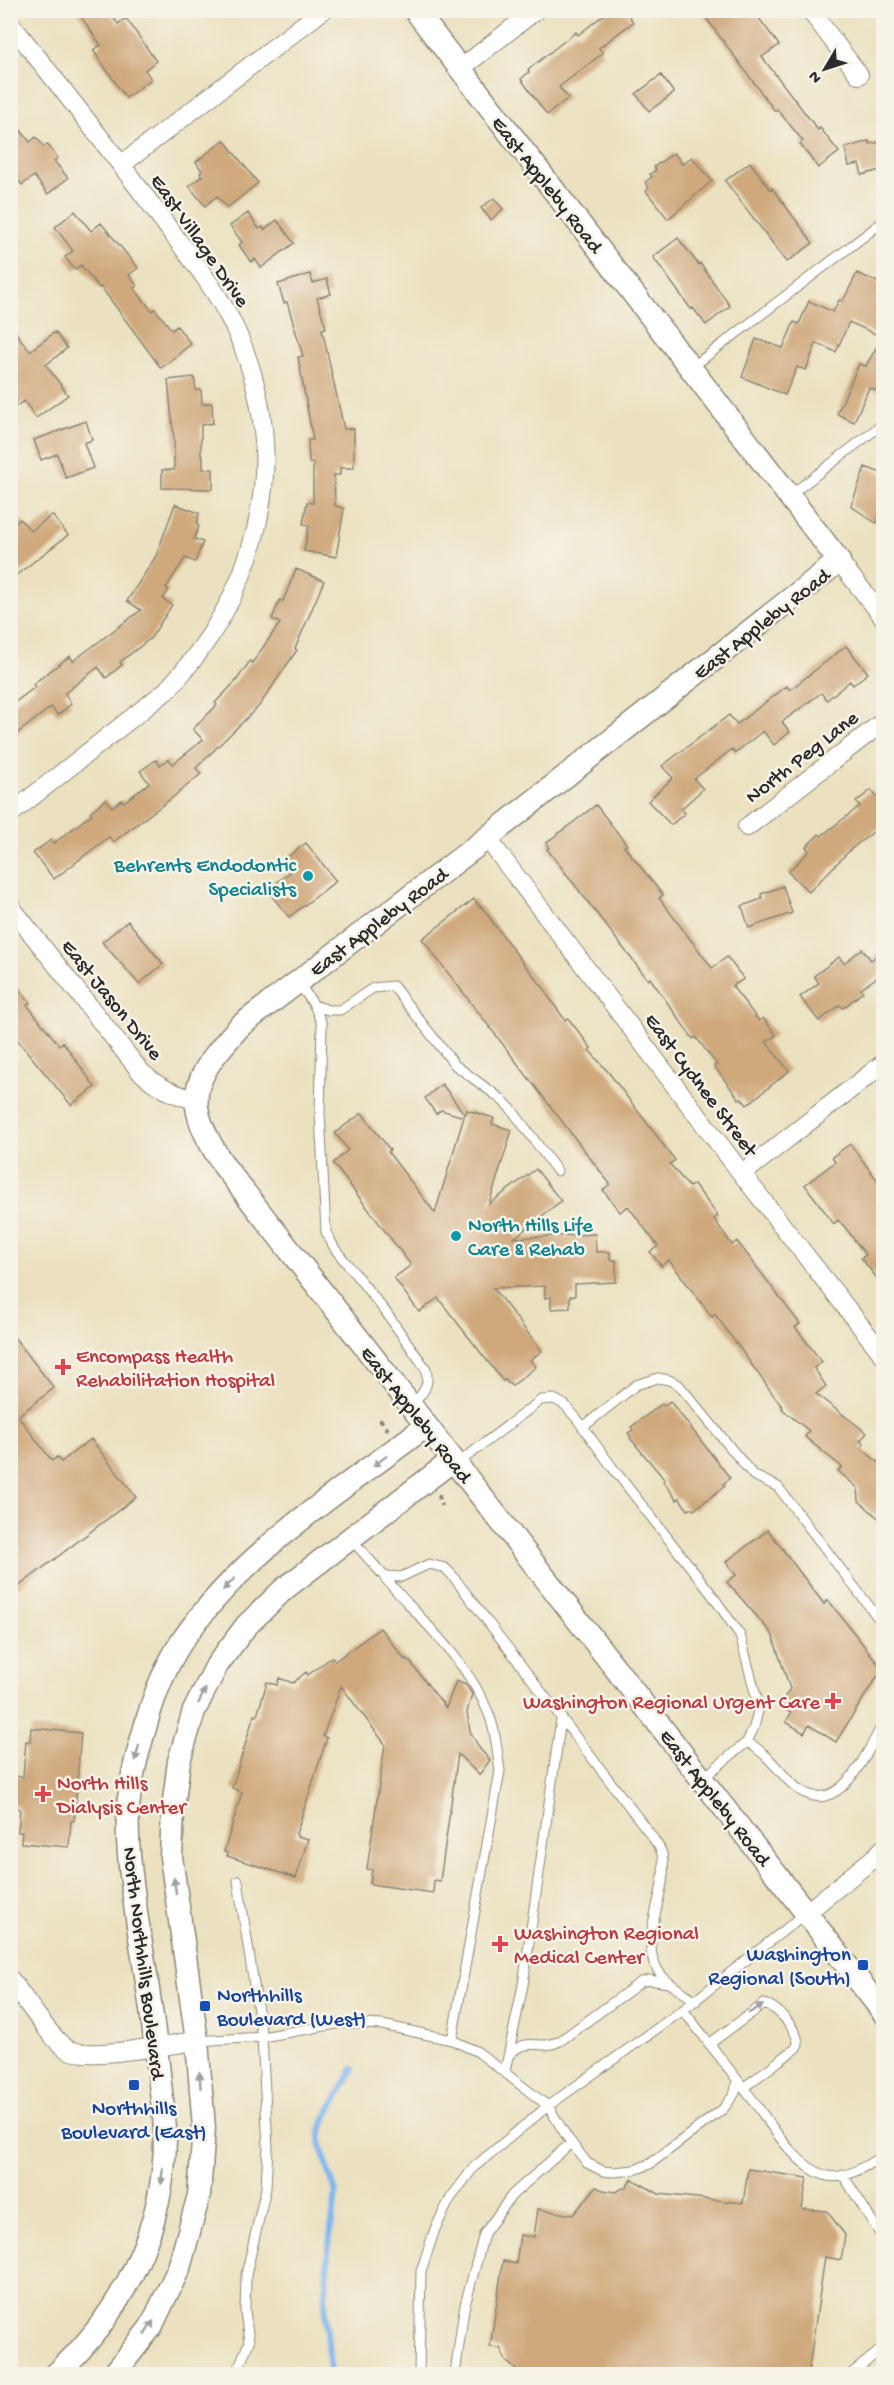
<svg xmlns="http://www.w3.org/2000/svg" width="894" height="2385" font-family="'Gochi Hand',sans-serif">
<rect width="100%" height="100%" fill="#f7f3e8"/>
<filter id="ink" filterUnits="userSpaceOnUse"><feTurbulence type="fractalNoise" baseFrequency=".0167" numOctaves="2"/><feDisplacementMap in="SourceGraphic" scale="12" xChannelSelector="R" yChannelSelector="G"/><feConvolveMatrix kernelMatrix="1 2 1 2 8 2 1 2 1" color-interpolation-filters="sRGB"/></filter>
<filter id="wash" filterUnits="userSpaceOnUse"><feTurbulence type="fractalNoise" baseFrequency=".008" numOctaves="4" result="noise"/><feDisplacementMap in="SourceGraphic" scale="24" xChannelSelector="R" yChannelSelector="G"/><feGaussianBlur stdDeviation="1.35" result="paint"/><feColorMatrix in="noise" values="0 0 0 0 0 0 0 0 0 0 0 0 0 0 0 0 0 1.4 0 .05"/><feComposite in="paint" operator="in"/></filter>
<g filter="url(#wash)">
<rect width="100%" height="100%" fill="#ebe1c0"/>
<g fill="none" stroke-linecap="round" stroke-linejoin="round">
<path stroke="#7db6ee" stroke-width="6" d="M 330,2374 L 325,2300 L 328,2251 L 336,2193 L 321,2147 L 320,2136 L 324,2121 L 353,2069"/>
</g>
<g id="blocks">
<path fill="#cfa87b" d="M 76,10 L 108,10 L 118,24 L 126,18 L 156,61 L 145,70 L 151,79 L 126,98 L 93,50 L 101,45 Z
M 610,10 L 625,10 L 633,22 L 599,48 L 603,53 L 559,87 L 568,98 L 547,115 L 521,79 L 529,72 L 528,70 L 563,42 L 576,32 L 578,35 Z
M 700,10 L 753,10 L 779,45 L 762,57 L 818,130 L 820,128 L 839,152 L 818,168 L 800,144 L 803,141 L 777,109 L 775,111 Z
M 661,75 L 674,93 L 649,111 L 636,94 Z
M 10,117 L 30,142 L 36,137 L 44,147 L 47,144 L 58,158 L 54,161 L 68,178 L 48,194 L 34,176 L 22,185 L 10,170 Z
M 224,140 L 258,183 L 227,208 L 217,196 L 205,206 L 189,186 L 202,176 L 200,173 L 202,171 L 196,162 Z
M 869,141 L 870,144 L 884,141 L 884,169 L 862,175 L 859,164 L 849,166 L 845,148 Z
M 674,153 L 682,164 L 692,157 L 712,181 L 668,219 L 646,191 L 649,188 L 645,182 L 652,177 L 650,174 L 656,170 L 654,167 Z
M 750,162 L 770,189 L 772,188 L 813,243 L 787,262 L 725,181 Z
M 494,198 L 503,209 L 491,220 L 481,208 Z
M 75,211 L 91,231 L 101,223 L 138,268 L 129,275 L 137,286 L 134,288 L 152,311 L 155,309 L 172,330 L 177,326 L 191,344 L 161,368 L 101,287 L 99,288 L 81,265 L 75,270 L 65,257 L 73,251 L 55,227 Z
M 248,213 L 259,229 L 263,227 L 264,230 L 277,220 L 294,243 L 261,268 L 255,259 L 251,262 L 239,245 L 242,242 L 230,226 Z
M 678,238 L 698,264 L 700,263 L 730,306 L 706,325 L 693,308 L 691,309 L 653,257 Z
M 857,273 L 884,285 L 884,393 L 869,388 L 854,422 L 837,414 L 859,364 L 866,366 L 882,337 L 849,322 L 836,352 L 816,343 L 806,370 L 797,367 L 785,395 L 742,377 L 756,339 L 783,348 L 794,322 L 799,324 L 809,301 L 833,312 L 839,300 L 843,301 Z
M 310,274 L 313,283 L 327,279 L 331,294 L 317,298 L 326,328 L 322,329 L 344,429 L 354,429 L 354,468 L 340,468 L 340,475 L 334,475 L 335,506 L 344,508 L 336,557 L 304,551 L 309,525 L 303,524 L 307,502 L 313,503 L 313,463 L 309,463 L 308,440 L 313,440 L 298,357 L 303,356 L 287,302 L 284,303 L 278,284 Z
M 10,326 L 30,351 L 55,332 L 67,348 L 46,365 L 68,395 L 36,418 L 24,401 L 17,406 L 10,396 Z
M 194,377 L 196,390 L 201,390 L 202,404 L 212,403 L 213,423 L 201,425 L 201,456 L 203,456 L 203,469 L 213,469 L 213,489 L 162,488 L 162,470 L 174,470 L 174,440 L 168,380 Z
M 86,421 L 92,440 L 84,443 L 93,468 L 66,478 L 57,454 L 41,460 L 34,440 Z
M 865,467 L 884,474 L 884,513 L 876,523 L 851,506 Z
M 175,504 L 199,513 L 197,525 L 199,526 L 194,539 L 203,542 L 195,562 L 185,558 L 166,588 L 169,590 L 163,599 L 172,605 L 151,638 L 120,662 L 122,665 L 106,678 L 98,667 L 65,693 L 71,704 L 58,715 L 51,707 L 10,739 L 10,706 L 35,687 L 33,684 L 70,656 L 73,661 L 141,610 L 127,601 L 156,556 Z
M 52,515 L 68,535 L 10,580 L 10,527 L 20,519 L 31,531 Z
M 296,569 L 324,581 L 295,649 L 297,650 L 259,706 L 196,768 L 201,774 L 172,798 L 113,842 L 109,837 L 54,879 L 33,853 L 51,840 L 54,843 L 92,814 L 90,812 L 106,799 L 112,807 L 122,800 L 124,802 L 149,783 L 140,771 L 156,760 L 160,765 L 169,759 L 173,764 L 203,740 L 193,729 L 217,705 L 215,703 L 236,681 L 250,661 L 252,663 L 280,623 L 272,619 L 280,600 L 283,601 Z
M 846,646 L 868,673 L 853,685 L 850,681 L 827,700 L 821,693 L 782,722 L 790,732 L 774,745 L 763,731 L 735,753 L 732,749 L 694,779 L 703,789 L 681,809 L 685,813 L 671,825 L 648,801 L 673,778 L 662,766 L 729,715 L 737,724 L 787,686 L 790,690 Z
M 871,790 L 884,806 L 884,824 L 851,849 L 809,892 L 788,872 L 809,851 L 806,847 L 819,834 L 821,836 L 860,806 L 856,802 Z
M 596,805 L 627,845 L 624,846 L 663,895 L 659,898 L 712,968 L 727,957 L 744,979 L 732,986 L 759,1021 L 763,1018 L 776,1035 L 766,1042 L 789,1071 L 747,1105 L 741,1098 L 739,1099 L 714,1066 L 717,1065 L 696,1037 L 693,1039 L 650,978 L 648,980 L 547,849 L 549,848 L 546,843 Z
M 306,843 L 336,881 L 289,917 L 267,890 L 290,872 L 281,862 Z
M 783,886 L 792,913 L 749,928 L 742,906 L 762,899 L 761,894 Z
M 474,899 L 480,907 L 481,906 L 523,963 L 547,992 L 546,993 L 565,1020 L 568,1018 L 591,1048 L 589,1050 L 609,1073 L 675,1160 L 670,1164 L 689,1187 L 694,1184 L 718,1216 L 714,1219 L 732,1245 L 737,1241 L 800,1324 L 795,1327 L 822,1362 L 814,1368 L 826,1386 L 816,1394 L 867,1433 L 860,1441 L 864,1444 L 861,1448 L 878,1462 L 884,1462 L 884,1523 L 859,1501 L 858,1488 L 838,1471 L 842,1467 L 805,1437 L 809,1431 L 782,1409 L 783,1408 L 715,1314 L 712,1317 L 669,1260 L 661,1266 L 650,1252 L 658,1246 L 628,1206 L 620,1212 L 603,1190 L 610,1184 L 422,939 Z
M 128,921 L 163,964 L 139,984 L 102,942 Z
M 862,949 L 871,960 L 884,951 L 884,972 L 861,989 L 863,992 L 843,1008 L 840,1005 L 819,1021 L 800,997 L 819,983 L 814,976 L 839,957 L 844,963 Z
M 10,978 L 30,1003 L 27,1005 L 59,1045 L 63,1042 L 95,1087 L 71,1105 L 10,1031 Z
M 442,1084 L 465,1115 L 467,1110 L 494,1118 L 492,1124 L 512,1130 L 489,1204 L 536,1169 L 561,1201 L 514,1238 L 595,1234 L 596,1252 L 610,1252 L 610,1260 L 616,1260 L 616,1282 L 575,1284 L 575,1296 L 570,1296 L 570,1308 L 551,1309 L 551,1297 L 545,1298 L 545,1286 L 493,1288 L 542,1351 L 530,1360 L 536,1367 L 512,1386 L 505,1380 L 503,1381 L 438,1298 L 419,1312 L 394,1278 L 411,1265 L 333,1163 L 348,1150 L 335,1133 L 362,1113 L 390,1150 L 388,1152 L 435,1213 L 464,1117 L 441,1110 L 436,1114 L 425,1098 Z
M 850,1144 L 884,1189 L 884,1287 L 861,1258 L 866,1255 L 844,1226 L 838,1220 L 834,1224 L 805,1185 L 835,1162 L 832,1157 Z
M 10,1332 L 54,1388 L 18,1416 L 52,1461 L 57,1457 L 61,1462 L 91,1439 L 136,1497 L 10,1593 Z
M 670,1401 L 730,1478 L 723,1484 L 725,1486 L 694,1510 L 692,1508 L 688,1510 L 679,1498 L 677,1500 L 663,1481 L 665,1480 L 630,1438 L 631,1437 L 628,1433 L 633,1430 L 631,1427 L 662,1404 L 664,1406 Z
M 768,1530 L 824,1604 L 828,1600 L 884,1671 L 876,1678 L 836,1742 L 809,1725 L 804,1733 L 786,1722 L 791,1713 L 779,1706 L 790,1689 L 772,1634 L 727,1582 L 736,1575 L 726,1562 Z
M 380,1628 L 405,1660 L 407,1658 L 446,1708 L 456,1681 L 466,1685 L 472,1694 L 467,1712 L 470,1731 L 480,1749 L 490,1760 L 479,1775 L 458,1754 L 440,1881 L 434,1880 L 433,1893 L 370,1884 L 372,1870 L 367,1869 L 385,1744 L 341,1686 L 323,1736 L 327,1738 L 296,1834 L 297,1836 L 308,1839 L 296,1878 L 227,1856 L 228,1853 L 224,1852 L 242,1792 L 232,1788 L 254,1715 L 257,1716 L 267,1682 L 277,1685 L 279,1678 L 293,1683 L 306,1672 L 308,1675 L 332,1657 L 335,1661 Z
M 31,1728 L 81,1733 L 74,1821 L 71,1821 L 69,1847 L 21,1843 L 22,1832 L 18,1832 L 20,1809 L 17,1808 L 17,1805 L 10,1804 L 10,1783 L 15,1783 L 15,1776 L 23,1777 L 26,1741 L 30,1742 Z
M 748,2169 L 807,2178 L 802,2209 L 827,2211 L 845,2235 L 841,2260 L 825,2257 L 808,2374 L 561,2374 L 545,2372 L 538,2374 L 521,2374 L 506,2361 L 500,2348 L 490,2347 L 503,2261 L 516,2264 L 520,2235 L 534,2237 L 538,2209 L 573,2215 L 596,2187 L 603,2190 L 615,2192 L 626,2187 L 632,2179 L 659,2194 L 743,2203 Z"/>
</g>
</g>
<g filter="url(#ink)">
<use href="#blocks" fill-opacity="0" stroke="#8b8676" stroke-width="1.5"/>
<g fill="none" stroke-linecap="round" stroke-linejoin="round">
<g stroke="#8b8676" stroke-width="11">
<path id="service" d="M 691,368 L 884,221
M 789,496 L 884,423
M 298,982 L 314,1005 L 322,1024 L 320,1113 L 326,1232 L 335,1249 L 385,1311 L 426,1369 C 430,1387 423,1393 411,1406
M 314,1005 L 328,1010 L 340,1010 L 373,988 L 393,986 L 455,1065 L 501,1099 L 512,1110 L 557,1171
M 583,1427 L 636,1385 L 658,1378 L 669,1380 L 679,1385 L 753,1475 L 778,1487 L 882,1623
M 457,1464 L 541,1400 L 554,1399 L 565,1405 L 577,1419 L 612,1467 L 710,1592 L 740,1635 L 759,1707 L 754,1727 L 747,1742 L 702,1779
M 351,1539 L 384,1576 L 401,1577 L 429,1564 L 445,1568 L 452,1575 L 651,1835 C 654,1840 661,1848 662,1854 C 671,1893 633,1942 662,1976 C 671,1986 685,1993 696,2001
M 384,1577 C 420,1619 467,1660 488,1712 C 496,1730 497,1752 500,1771 L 452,2040
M 747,1742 C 767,1753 775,1767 791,1783 C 836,1826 865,1756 884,1722
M 683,2010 C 705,2038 727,2066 749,2095 C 768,2119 793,2165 824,2175 C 844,2182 867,2165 884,2155
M 197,2041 L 262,2037 L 342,2023 L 382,2025 L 452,2040 L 478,2052 L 548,2106 L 567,2137 L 587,2163 L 603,2171 L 614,2172 L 634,2170 L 650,2164 L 723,2109 L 735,2093 L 737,2080
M 709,2044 L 764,2004 C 778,2007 798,2030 798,2044 L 795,2049 L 743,2088
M 508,2056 C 529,2034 538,2052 560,2041 L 641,1982 L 649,1980 L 669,1983
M 505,2071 L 523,1985 L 561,1719
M 843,2175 L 884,2240
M 236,2374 L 249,2342 L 245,2311 L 246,2275 L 266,2188 L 268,2147 L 262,2037 L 238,1881
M 419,2374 L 421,2271 L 435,2229 L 450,2199 L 474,2167 L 548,2106 L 683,2010 L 806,1913
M 455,2374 L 464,2309 L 484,2234 L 512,2195 L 571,2143
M 851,2374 L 884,2347"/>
</g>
<g stroke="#8b8676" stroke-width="20">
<path id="minor" d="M 810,10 L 859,75
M 10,23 C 60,86 110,149 158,214 C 189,256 224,297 243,347 C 291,470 255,597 166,691 L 10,814
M 460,69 L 536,10
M 121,165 L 323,10
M 839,561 L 884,618
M 747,827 L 884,721
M 487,838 L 742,1174 L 884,1356
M 10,906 L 140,1071 C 157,1087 173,1094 195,1100
M 742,1174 L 884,1063
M 806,1913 L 875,1857 L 884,1848
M 10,1979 C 22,1994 53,2043 69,2050 C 90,2060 170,2044 197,2041"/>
</g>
<g stroke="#8b8676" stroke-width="25">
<path id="tertiary" d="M 415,10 L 839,561 L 487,838 L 240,1026 C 189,1082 182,1101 224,1166 L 884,2013
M 56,2374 C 123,2313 166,2226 165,2134 C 165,2118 162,2101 160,2084 C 155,2029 146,1974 137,1919 C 132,1883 126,1846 128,1809 C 130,1781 137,1754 145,1728 C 153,1698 165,1667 182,1641 C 243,1551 341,1491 426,1426
M 114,2374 L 151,2327 L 179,2268 L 199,2195 L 204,2128 L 197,2041 L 171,1857 L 173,1809 L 179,1761 L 194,1711 L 217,1665 L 246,1626 L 284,1589 L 453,1460"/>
</g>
<path stroke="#8b8676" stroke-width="4" stroke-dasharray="4.5 4.5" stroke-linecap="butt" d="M 380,1419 L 388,1430
M 439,1495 L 441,1506"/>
<use href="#service" stroke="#fff" stroke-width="9"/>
<use href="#minor" stroke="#fff" stroke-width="18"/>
<use href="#tertiary" stroke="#fff" stroke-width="22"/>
</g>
<defs><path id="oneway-solid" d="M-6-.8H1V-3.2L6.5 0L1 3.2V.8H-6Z" transform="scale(1.5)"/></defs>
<g fill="#a0a0a0">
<use href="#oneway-solid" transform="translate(380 1461) rotate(143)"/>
<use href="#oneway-solid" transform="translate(229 1584) rotate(135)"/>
<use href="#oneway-solid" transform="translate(202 1696) rotate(-64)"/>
<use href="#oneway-solid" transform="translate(137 1753) rotate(104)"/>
<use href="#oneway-solid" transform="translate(175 1886) rotate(-98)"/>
<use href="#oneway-solid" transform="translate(756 2009) rotate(-30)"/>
<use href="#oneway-solid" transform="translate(200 2080) rotate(-94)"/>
<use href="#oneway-solid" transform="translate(162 2176) rotate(95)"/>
<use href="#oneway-solid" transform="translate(149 2328) rotate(-58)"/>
</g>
</g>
<g fill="#0f9aa8" stroke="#f7f3e8" stroke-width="2">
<circle cx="308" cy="876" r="6"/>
<circle cx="456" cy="1236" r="6"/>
</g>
<g fill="#e0444e" stroke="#f7f3e8" stroke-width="2">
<path d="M60 1358h6v6h6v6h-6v6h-6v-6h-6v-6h6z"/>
<path d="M830 1692h6v6h6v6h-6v6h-6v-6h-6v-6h6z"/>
<path d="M40 1785h6v6h6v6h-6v6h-6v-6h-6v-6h6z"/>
<path d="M497 1935h6v6h6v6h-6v6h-6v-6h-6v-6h6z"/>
</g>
<g fill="#1a4fb4" stroke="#f7f3e8" stroke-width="2">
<rect x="857" y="1959" width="12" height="12" rx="3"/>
<rect x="199" y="2000" width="12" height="12" rx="3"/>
<rect x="128" y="2079" width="12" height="12" rx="3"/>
</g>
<g text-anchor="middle" stroke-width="5" stroke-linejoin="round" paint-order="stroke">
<g font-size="21" fill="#2b2b2b" stroke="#f7f3e8">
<text transform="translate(548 184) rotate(52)" y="7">East Appleby Road</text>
<text transform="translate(201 240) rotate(55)" y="7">East Village Drive</text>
<text transform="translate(761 623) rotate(-38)" y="7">East Appleby Road</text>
<text transform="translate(801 756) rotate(-38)" y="7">North Peg Lane</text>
<text transform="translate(378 921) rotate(-37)" y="7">East Appleby Road</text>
<text transform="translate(113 999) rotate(51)" y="7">East Jason Drive</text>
<text transform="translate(702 1084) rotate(53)" y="7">East Cydnee Street</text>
<text transform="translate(417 1414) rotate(52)" y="7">East Appleby Road</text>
<text transform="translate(716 1797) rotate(52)" y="7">East Appleby Road</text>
<text transform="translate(145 1963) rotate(83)" y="7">North Northhills Boulevard</text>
</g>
<g font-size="21" fill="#0d838f" stroke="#f7f3e8" text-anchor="end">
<text x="296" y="871">Behrents Endodontic<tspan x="296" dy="24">Specialists</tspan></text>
<text x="468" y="1231" text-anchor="start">North Hills Life<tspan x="468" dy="24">Care &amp; Rehab</tspan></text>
</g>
<g font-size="21" fill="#be3a42" stroke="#f7f3e8" text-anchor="start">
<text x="76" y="1362">Encompass Health<tspan x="76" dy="24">Rehabilitation Hospital</tspan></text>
<text x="820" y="1708" text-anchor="end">Washington Regional Urgent Care</text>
<text x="57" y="1789">North Hills<tspan x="57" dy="24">Dialysis Center</tspan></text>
<text x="514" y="1939">Washington Regional<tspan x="514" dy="24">Medical Center</tspan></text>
</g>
<g font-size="21" fill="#164399" stroke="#f7f3e8" text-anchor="end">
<text x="851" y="1960">Washington<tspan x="851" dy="24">Regional (South)</tspan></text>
<text x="217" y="2001" text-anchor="start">Northhills<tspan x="217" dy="24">Boulevard (West)</tspan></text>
<text x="134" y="2114" text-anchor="middle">Northhills<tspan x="134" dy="24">Boulevard (East)</tspan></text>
</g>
</g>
<rect width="894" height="2385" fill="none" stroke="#f7f3e8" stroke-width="36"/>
<g transform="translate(825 69) rotate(231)" stroke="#f7f3e8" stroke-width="4.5" paint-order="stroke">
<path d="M0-4.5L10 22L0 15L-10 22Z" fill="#2b2b2b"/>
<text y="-9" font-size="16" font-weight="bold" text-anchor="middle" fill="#2b2b2b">N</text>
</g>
</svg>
